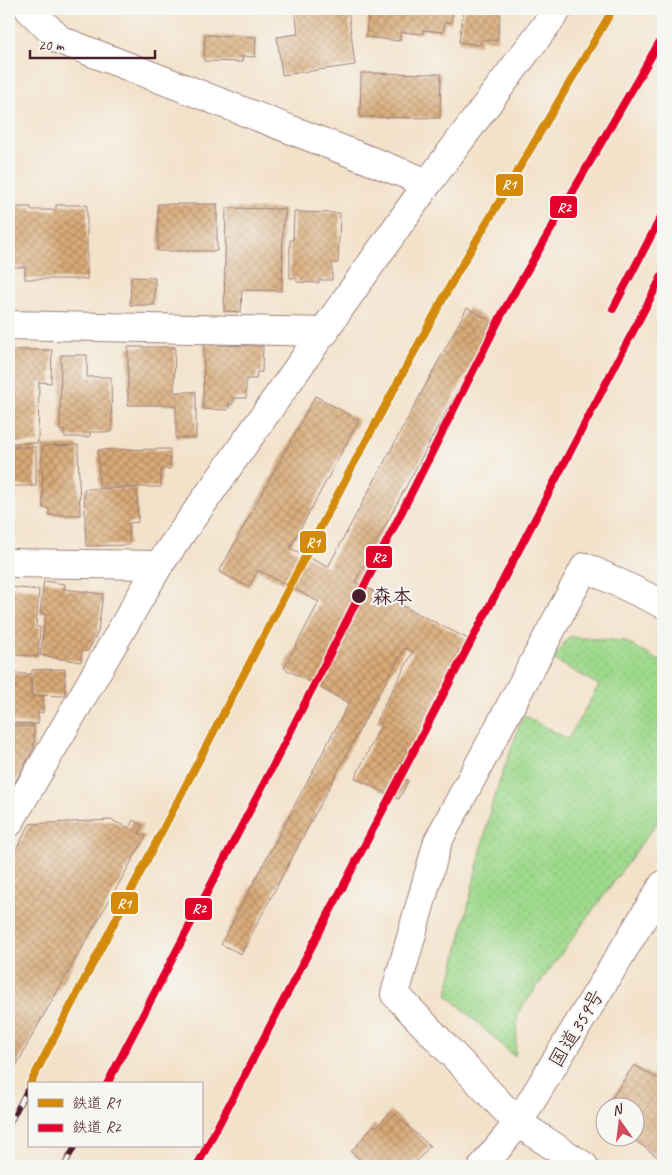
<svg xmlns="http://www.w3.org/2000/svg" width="672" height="1175" font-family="Caveat,'Klee One',sans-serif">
<defs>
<pattern id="park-dots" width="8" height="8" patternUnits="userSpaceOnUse" patternTransform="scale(1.25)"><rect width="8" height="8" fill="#9ed98c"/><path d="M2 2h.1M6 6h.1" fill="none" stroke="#8aba79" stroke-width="1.8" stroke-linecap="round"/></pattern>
<pattern id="building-cross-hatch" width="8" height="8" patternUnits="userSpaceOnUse" patternTransform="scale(1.25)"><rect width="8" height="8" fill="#d9ab78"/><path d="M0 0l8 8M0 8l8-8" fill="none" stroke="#b28b63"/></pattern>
</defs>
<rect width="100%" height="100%" fill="#f6f6f2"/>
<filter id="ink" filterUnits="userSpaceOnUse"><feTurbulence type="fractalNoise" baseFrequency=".02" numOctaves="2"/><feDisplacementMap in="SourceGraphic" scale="10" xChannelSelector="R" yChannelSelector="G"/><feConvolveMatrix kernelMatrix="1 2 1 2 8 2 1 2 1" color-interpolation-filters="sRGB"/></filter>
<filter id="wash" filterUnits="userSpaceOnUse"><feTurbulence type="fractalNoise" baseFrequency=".0096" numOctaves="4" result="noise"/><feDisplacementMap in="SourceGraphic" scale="20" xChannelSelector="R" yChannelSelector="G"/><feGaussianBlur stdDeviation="1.12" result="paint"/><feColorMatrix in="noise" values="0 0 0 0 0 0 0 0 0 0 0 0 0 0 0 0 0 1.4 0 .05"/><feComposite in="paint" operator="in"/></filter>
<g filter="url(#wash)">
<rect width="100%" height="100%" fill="#f3e2ca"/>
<path fill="url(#park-dots)" stroke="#747c5c" d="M 569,637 L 624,641 L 663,663 L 663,814 L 518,1013 L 515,1057 L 447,995 L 493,800 L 523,715 L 568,739 L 599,685 L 553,659 Z"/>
<g id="blocks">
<path fill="url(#building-cross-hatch)" d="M 295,9 L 348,9 L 355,65 L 282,75 L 277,37 L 298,34 Z
M 369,9 L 453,9 L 451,23 L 445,22 L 443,32 L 423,30 L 422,34 L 401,32 L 399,41 L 366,37 Z
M 464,9 L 501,9 L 497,41 L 481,39 L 480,45 L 459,42 Z
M 205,35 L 256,37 L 255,57 L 243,56 L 242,62 L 204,61 Z
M 361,73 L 441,74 L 440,118 L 360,117 Z
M 158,204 L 217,204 L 217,251 L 158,251 Z
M 56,205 L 87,205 L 87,279 L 25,279 L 25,267 L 13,267 L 13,265 L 9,264 L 9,207 L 31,207 L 31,210 L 56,210 Z
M 226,208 L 285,209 L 285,220 L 283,220 L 282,291 L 242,290 L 241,312 L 224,311 Z
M 294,212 L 340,213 L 338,263 L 332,263 L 332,280 L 319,280 L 319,283 L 297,282 L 297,278 L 290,278 L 290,240 L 293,240 Z
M 131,277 L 155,278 L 154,305 L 130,305 Z
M 467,308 L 494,322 L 355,582 L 468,639 L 397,776 L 408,781 L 399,799 L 355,778 L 382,723 L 377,721 L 380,713 L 413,652 L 405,648 L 376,699 L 241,954 L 221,944 L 349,703 L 284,668 L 319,602 L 258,570 L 249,587 L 219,572 L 315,396 L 359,420 L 290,548 L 328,567 Z
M 204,345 L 263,346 L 262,372 L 257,372 L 256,379 L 246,379 L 246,398 L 233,398 L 233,404 L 229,404 L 228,410 L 203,409 Z
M 128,347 L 175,347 L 174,392 L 196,392 L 196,438 L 176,438 L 176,405 L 128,405 Z
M 9,350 L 52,350 L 51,383 L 39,382 L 38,443 L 9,443 Z
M 61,355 L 87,355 L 87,377 L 111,377 L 112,432 L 90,432 L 90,437 L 65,437 L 64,430 L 60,431 Z
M 78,445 L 80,515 L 49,515 L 49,508 L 43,508 L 42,446 Z
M 9,447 L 36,447 L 36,486 L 9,486 Z
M 170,449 L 170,469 L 161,469 L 161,487 L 99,487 L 98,450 Z
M 137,488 L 138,522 L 129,523 L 129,545 L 86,546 L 84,489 Z
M 44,581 L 65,584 L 64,589 L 103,594 L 98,630 L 99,630 L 88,651 L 82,651 L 81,662 L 40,655 L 46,614 L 40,613 Z
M 9,587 L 39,590 L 36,627 L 40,627 L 38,657 L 9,654 Z
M 65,669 L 65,696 L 32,695 L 31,678 L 31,696 L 43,696 L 43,713 L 38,712 L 38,724 L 9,723 L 9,674 L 32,674 L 32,670 Z
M 9,726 L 34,726 L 34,748 L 14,784 L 9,784 Z
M 111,820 L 129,828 L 133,820 L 143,825 L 139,833 L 146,836 L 33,1034 L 9,1080 L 9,862 L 30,824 Z
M 634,1065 L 662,1081 L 663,1079 L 663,1161 L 632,1138 L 634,1138 L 634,1108 L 605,1108 Z
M 391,1111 L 430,1146 L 412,1166 L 358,1166 L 363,1162 L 351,1152 L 374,1125 L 377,1127 Z"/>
</g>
</g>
<g filter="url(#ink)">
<use href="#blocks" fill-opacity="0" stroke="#9e807a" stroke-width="1"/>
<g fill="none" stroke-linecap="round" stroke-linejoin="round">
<g stroke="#9e807a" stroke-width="30">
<path id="minor" d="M 9,325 L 325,332
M 9,563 L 159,565
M 9,823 L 159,565 L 428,183 L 558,9
M 584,1166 L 518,1123 L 395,994 L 438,841 L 585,567 L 663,604"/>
</g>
<g stroke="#9e807a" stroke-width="30">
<path id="tertiary" d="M 29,9 L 60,40 L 428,183"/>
</g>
<g stroke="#9e807a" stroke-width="30">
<path id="trunk" d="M 483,1166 L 518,1123 L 663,885"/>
</g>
<use href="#minor" stroke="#fff" stroke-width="28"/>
<use href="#tertiary" stroke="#fff" stroke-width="28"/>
<use href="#trunk" stroke="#fff" stroke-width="28"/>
<g stroke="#4a1f2b" stroke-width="5.5">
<path id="rail" d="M 30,1084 L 353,465 L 456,275 L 613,9
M 107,1084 L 272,768 L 503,312 L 663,36
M 9,1125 L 29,1086
M 64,1166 L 75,1146"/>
</g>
<use href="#rail" stroke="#f6f6f2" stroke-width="4" stroke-dasharray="11" stroke-linecap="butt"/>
<g stroke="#f6f6f2" stroke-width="11">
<path id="rail-1" d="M 30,1084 L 353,465 L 456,275 L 613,9"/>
</g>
<g stroke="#f6f6f2" stroke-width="11">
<path id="rail-2" d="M 613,309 L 663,213
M 107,1084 L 272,768 L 503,312 L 663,36
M 197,1166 L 663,274"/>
</g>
<use href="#rail-1" stroke="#d48b09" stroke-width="8"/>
<use href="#rail-2" stroke="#e4002b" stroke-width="8"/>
</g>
</g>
<circle fill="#4a1f2b" stroke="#f6f6f2" stroke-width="2" cx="359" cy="596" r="8"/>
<g text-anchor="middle" stroke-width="4.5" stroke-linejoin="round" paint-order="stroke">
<g font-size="20" font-weight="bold" fill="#4a1f2b" stroke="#f6f6f2" text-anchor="start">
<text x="372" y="603">森本</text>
</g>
<g font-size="20" fill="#4a1f2b" stroke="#f6f6f2">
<text transform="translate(576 1028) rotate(-59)" y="7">国道359号</text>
</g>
</g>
<g stroke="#f6f6f2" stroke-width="2">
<rect x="495" y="173" width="29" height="24" rx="5" fill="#d48b09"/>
<rect x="549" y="195" width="29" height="24" rx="5" fill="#e4002b"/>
<rect x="299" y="530" width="28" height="24" rx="5" fill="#d48b09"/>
<rect x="365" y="545" width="28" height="24" rx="5" fill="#e4002b"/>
<rect x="110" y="891" width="29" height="24" rx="5" fill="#d48b09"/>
<rect x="184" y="897" width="29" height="24" rx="5" fill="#e4002b"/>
</g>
<g font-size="14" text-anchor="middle" font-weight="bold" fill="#fff">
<text x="509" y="189">R1</text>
<text x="564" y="212">R2</text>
<text x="313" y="547">R1</text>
<text x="379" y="562">R2</text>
<text x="124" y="908">R1</text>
<text x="199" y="913">R2</text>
</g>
<rect width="672" height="1175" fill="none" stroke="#f6f6f2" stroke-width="30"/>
<rect x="28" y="1082" width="175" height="65" fill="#f6f6f2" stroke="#b1a0a2"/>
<rect x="38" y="1099" width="25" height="8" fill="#d48b09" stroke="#b1a0a2"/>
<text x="72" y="1108" font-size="15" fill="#4a1f2b">鉄道 R1</text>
<rect x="38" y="1124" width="25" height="8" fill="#e4002b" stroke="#b1a0a2"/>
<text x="72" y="1132" font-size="15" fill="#4a1f2b">鉄道 R2</text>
<g transform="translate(620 1122) rotate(346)"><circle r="24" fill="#f6f6f2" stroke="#b1a0a2"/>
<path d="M0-4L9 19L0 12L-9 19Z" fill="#d1495b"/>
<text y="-8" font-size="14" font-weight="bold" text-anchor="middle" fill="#4a1f2b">N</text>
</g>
<path d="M30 50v8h125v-8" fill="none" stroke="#4a1f2b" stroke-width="2.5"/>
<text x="38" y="50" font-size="15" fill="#4a1f2b" stroke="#f6f6f2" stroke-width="4" paint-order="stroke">20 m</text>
</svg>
